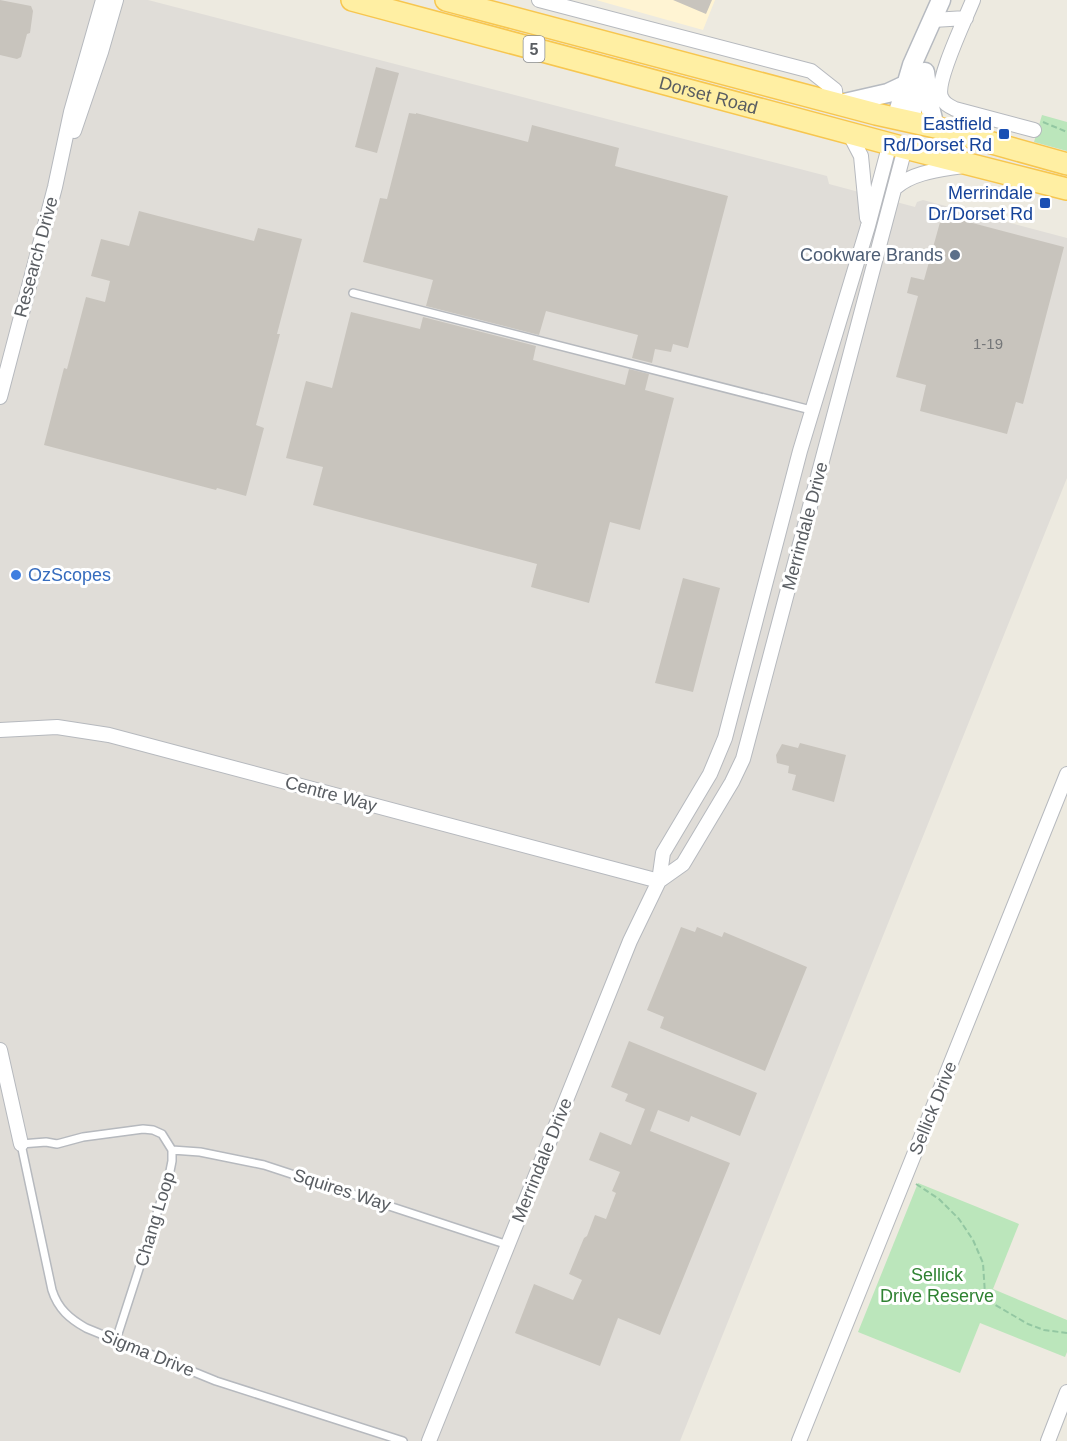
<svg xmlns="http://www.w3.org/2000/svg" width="1067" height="1441" font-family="Arial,sans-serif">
<rect width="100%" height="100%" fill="#edeae0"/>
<path fill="#fff4d3" d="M 596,0 L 715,0 L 703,30 Z"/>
<path fill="#e0ddd8" d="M 0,0 L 148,0 L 827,176 L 829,184 L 915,207 L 917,202 L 923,200 L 1067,238 L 1067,478 L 680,1441 L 0,1441 Z"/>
<path fill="#bbe6bb" d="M 1042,115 L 1067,122 L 1067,151 L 1034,142 Z
M 918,1183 L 1019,1224 L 993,1289 L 1067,1320 L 1067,1352 L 1065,1357 L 980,1323 L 960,1373 L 858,1332 Z"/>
<path fill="#c8c4bd" d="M 0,0 L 31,6 L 33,11 L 30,33 L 27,34 L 21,57 L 17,59 L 0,55 Z
M 673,0 L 712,0 L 706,14 Z
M 376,67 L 399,73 L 377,153 L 355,147 Z
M 409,113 L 416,114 L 416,113 L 528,142 L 532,125 L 619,148 L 615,166 L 728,196 L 688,348 L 673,344 L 671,352 L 655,349 L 652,363 L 632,358 L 638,335 L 546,311 L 539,335 L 426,306 L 433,280 L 363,262 L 380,198 L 387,199 Z
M 139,211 L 254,241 L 258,228 L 302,239 L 277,334 L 280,334 L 256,425 L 264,428 L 246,496 L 217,488 L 216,490 L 44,445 L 64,368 L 67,369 L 86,297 L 105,302 L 110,281 L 91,276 L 101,239 L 129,246 Z
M 942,215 L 1064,247 L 1023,404 L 1016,402 L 1007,434 L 920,411 L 926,385 L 896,377 L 918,296 L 907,293 L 911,277 L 924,280 Z
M 351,312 L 420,329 L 423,317 L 536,346 L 533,360 L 625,385 L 629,369 L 649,374 L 645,390 L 674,398 L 640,530 L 610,522 L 589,603 L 531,587 L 537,564 L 313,505 L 323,467 L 286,458 L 306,381 L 332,388 Z
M 683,578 L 720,588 L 693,692 L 655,683 Z
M 800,743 L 846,755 L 834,802 L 792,790 L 796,775 L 788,773 L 789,766 L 777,763 L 776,755 L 782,744 L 798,748 Z
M 681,927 L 695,932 L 697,927 L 722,937 L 724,932 L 807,967 L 765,1071 L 660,1028 L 664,1017 L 647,1010 Z
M 629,1041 L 757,1093 L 740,1136 L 691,1116 L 689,1122 L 658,1110 L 650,1131 L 730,1163 L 660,1335 L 618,1318 L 600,1366 L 515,1333 L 534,1284 L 573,1300 L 582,1280 L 569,1274 L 584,1238 L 587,1236 L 595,1215 L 606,1219 L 616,1193 L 612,1191 L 620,1172 L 589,1160 L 600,1132 L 631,1145 L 645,1109 L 625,1101 L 628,1094 L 611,1087 Z"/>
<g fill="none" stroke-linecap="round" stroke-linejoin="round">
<g stroke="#b6b9be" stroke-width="10">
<path id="service" d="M 353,293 L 811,410
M 172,1150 L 200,1152 L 264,1165 L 508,1245
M 116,1340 L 169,1176 L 172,1161 L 172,1150 L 162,1134 L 153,1130 L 143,1129 L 83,1137 L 57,1144 L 46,1142 L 21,1144 L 52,1290 C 58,1309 70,1319 86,1328 L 216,1381 L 403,1441"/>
</g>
<g stroke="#b6b9be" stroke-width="16">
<path id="minor" d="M 539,0 L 811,71 L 835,90 L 836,103
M 973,0 C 966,18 935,81 941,97 C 944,104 949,106 955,109 L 1034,130
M 933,20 L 966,18
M 74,131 L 101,52 L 116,0
M 849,133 L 861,156 L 867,218
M 896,187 C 914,172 939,170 962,166
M 0,397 L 55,187 L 71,112 L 103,0
M 0,730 L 57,727 L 109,735 L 659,881
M 659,881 L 683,864 L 732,782 L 743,759 L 905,148
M 0,1050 L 21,1144
M 429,1441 L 630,941 L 659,881 L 663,853 L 710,774 L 725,738 L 800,451 L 868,226 L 890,143
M 799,1441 L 1067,774
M 1048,1441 L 1067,1392"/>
</g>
<g stroke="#b6bac0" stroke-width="21">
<path id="secondary" d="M 925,72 L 929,103 L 935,127
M 840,104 L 888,93 L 905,85
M 896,119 L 912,65 L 941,0
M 910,122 L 919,76"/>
</g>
<g stroke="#f7c64f" stroke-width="24">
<g id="primary">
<path id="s1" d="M 352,0 L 905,148 L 1067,189"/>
<path d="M 446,0 L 876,114 L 935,127 L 1067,164"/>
</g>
</g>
<path stroke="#93c7a2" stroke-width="2" stroke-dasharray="6 3" stroke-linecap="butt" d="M 1043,122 L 1067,132
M 916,1184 L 939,1199 L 959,1219 L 973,1240 L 983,1263 L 985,1294 L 990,1302 L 1028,1324 L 1044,1330 L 1067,1333"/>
<use href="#service" stroke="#fff" stroke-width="7"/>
<use href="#minor" stroke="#fff" stroke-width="14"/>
<use href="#secondary" stroke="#fff" stroke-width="18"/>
<use href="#primary" stroke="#ffefa3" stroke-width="21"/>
</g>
<g fill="#1a4fb4" stroke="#fff" stroke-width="2">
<rect x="998" y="128" width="12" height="12" rx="3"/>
<rect x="1039" y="197" width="12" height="12" rx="3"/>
</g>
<circle fill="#5c6f8a" stroke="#fff" stroke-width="2" cx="955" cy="255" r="6"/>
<circle fill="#3f7fe0" stroke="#fff" stroke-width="2" cx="16" cy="575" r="6"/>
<g text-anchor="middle" stroke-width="6" stroke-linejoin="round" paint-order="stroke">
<g font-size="15" fill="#757779">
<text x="988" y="349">1-19</text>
</g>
<rect fill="#fff" stroke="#8b8e91" stroke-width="1.5" x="523.5" y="36" width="21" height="26" rx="4.5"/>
<g font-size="16" font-weight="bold" fill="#595d62">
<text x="534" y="55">5</text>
</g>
<g font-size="18" fill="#595d62" stroke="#fff">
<text dy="6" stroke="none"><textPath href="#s1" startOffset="369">Dorset Road</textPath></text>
<text transform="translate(36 257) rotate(-75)" y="6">Research Drive</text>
<text transform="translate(805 526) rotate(-75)" y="6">Merrindale Drive</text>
<text transform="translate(331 794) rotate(15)" y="6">Centre Way</text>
<text transform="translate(933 1108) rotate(-68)" y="6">Sellick Drive</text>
<text transform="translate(542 1160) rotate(-68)" y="6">Merrindale Drive</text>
<text transform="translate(342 1190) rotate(18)" y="6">Squires Way</text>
<text transform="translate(155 1219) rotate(-73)" y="6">Chang Loop</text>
<text transform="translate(148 1353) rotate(22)" y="6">Sigma Drive</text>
</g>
<g font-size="18" fill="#164399" stroke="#fff" text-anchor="end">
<text x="992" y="130">Eastfield<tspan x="992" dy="21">Rd/Dorset Rd</tspan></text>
<text x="1033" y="199">Merrindale<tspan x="1033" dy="21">Dr/Dorset Rd</tspan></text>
</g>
<g font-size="18" fill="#4e5e75" stroke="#fff" text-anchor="end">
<text x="943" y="261">Cookware Brands</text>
</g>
<g font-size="18" fill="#366cbe" stroke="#fff" text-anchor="start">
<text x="28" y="581">OzScopes</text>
</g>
<g font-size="18" fill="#2f8232" stroke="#fff">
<text x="937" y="1281">Sellick<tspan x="937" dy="21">Drive Reserve</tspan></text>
</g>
</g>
</svg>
